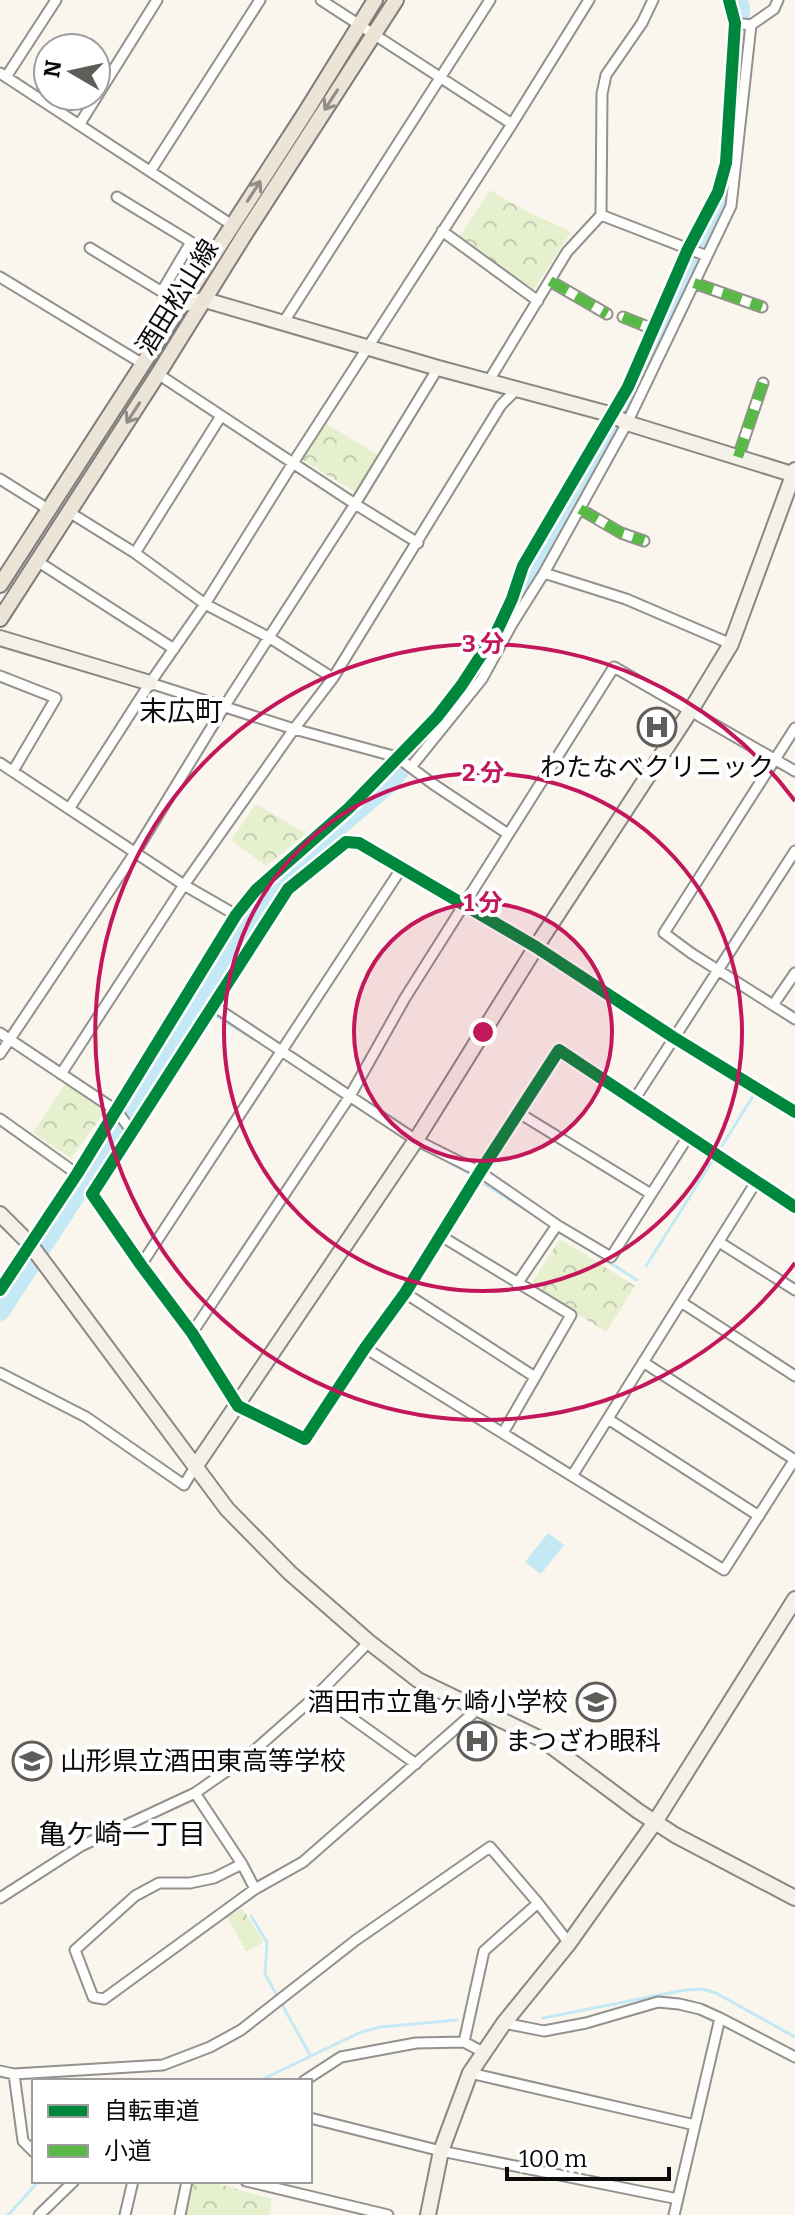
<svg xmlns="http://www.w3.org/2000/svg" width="795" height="2215" font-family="Bitter,'Noto Sans JP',serif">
<defs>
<pattern id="park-crowns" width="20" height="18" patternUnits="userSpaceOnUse" patternTransform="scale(2)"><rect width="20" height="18" fill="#e6efce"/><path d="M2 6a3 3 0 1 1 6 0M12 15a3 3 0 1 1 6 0" fill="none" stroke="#c4ccb0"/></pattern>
</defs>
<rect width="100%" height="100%" fill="#faf6ee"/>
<path fill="url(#park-crowns)" d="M 490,190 L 524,210 L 571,232 L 534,289 L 458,239 Z
M 323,422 L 378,455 L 355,492 L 301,459 Z
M 256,804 L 306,834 L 266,866 L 231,840 Z
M 67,1081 L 110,1105 L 71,1158 L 33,1133 Z
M 560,1239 L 635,1286 L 606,1332 L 531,1284 Z
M 242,1908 L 264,1942 L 246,1951 L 227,1917 Z
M 191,2181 L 208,2181 L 272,2199 L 269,2215 L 184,2215 Z"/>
<path fill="#c4e9f4" d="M 548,1533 L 564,1545 L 541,1574 L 525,1562 Z"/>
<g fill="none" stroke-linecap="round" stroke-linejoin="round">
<path stroke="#c4e9f4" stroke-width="3" d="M 198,1005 L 201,1007
M 216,1016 L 270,1049
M 722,1146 L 753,1096
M 447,1161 L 468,1173
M 484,1184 L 547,1223
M 566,1235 L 637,1280
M 646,1266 L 711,1163
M 251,1916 L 267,1942 L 265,1974 L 310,2055
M 543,2018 L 685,1990 L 702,1989 L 716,1993 L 795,2037
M 259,2081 L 361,2032 L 381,2027 L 457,2020
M 8,2215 L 39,2181"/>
<path stroke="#c4e9f4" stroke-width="20" d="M 737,59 L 740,9 L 738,0
M 0,1311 L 280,881 L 321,841 L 388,784 L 438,724 L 481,666 L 538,562 L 589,480 L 633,398 L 689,264 L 713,219 L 730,175 L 732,139"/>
<g stroke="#93918d" stroke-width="13">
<path id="street" d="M 321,0 L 512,124
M 735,23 L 751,25 L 774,9 L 778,0
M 0,73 L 232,225
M 6,77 L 56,0
M 79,125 L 157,0
M 151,170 L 260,0
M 117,197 L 191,242 L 162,291
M 601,215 L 707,256
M 442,231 L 538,301
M 90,248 L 182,304
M 0,277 L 143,364
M 550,281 L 607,314
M 694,283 L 762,307
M 623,317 L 653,329
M 283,323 L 490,0
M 158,374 L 355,504 L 418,543
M 488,382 L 567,252 L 601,215 L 602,94 L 606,75 L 642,23 L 653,0
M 738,457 L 763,383
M 0,479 L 48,509
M 580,509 L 621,533 L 644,541
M 69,512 L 135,553 L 205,604 L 270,638 L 333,678
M 135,553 L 221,416
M 37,561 L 174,649
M 544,573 L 626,599 L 731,644
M 0,676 L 56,698 L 13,771
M 150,683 L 294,729 L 397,757 L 433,784 L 508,834
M 795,728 L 664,933 L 691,953 L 795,1019
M 0,763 L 184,885 L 236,915
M 411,767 L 482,679 L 512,624 L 544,573 L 627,423 L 731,206 L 751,25
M 69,809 L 150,683 L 205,604 L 293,463 L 512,124 L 589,0
M 212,1005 L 416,1140 L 480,1172 L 557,1225 L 611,1257 L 689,1135
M 773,1005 L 795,973
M 0,1033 L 117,1111 L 132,1132
M 0,1054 L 136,851 L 224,707 L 355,504 L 438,368
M 61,1074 L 184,885 L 294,729 L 333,678 L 501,405 L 517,389
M 634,1100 L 795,851
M 795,1112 L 673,1037 L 536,947 L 359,843 L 346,842 L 288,889 L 92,1194 L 141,1265 L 192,1333 L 238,1406 L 305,1439 L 365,1348 L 405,1293 L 480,1172 L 559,1050 L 795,1207
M 519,1113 L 651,1194
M 0,1119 L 77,1174
M 441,1236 L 571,1315 L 503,1433
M 719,1242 L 795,1290
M 141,1265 L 401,869
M 517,1284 L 557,1225
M 0,1290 L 77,1174 L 236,915 L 256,890 L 349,808 L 437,717 L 461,686 L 497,631 L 512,599 L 523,566 L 628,387 L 688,249 L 718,192 L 726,163 L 735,23 L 729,0
M 405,1293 L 535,1377
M 681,1302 L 795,1376
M 192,1333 L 350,1096 L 405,998 L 614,667 L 795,771
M 365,1348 L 724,1570 L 795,1459
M 643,1362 L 795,1460
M 0,1373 L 86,1417 L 184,1485 L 195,1467
M 608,1419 L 759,1516
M 572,1476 L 756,1182
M 318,1694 L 416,1764
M 195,1793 L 242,1864 L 255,1889
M 242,1864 L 214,1878 L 190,1883 L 159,1883 L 135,1896 L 75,1950 L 93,1997 L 104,1999 L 255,1889 L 303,1862 L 479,1708
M 0,1898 L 81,1846 L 195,1793 L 247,1757 L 318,1694 L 369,1642
M 504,2023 L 544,2031 L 586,2023 L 658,2002 L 679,2004 L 700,2009 L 720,2018 L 795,2057
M 464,2042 L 484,1951 L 538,1903
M 0,2071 L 14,2074 L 163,2065 L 210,2047 L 241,2030 L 356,1940 L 490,1847 L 538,1903 L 569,1943
M 470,2073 L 695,2125
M 14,2074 L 23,2141 L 34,2152
M 304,2081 L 341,2057 L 416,2043 L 464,2042 L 483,2052
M 310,2118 L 441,2151 L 678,2199
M 246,2181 L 388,2215
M 39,2215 L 74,2181
M 125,2215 L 133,2181
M 180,2215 L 187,2181
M 674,2215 L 720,2018"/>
</g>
<g stroke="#898784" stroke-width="18">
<path id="secondary" d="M 182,304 L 205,300 L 438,368 L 613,415 L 627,423 L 795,475
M 0,638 L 150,683
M 0,1214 L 30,1244 L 227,1509 L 290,1573 L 369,1642 L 418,1680 L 543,1740 L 638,1811 L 675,1835 L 795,1898
M 195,1467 L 416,1140 L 536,947 L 691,710 L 731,644 L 795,470
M 428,2215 L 441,2151 L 470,2073 L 504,2023 L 569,1943 L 655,1822 L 795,1599"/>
</g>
<g stroke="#807e7a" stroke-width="18">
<path id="primary" d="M 0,585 L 307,110 L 375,0
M 0,619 L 158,374 L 245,234 L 396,0"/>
</g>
<use href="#street" stroke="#fefefc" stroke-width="9"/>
<use href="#secondary" stroke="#f4f1e8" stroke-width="14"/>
<use href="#primary" stroke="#ece4d7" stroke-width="14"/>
<path stroke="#58b947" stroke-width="10" stroke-dasharray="20 10" stroke-linecap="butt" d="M 550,281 L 607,314
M 694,283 L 762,307
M 623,317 L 653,329
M 738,457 L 763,383
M 580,509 L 621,533 L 644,541"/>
<g stroke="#fff" stroke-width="17">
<path id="cycleway" d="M 795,1112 L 673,1037 L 536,947 L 359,843 L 346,842 L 288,889 L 92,1194 L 141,1265 L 192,1333 L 238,1406 L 305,1439 L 365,1348 L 405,1293 L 480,1172 L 559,1050 L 795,1207
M 0,1290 L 77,1174 L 236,915 L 256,890 L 349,808 L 437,717 L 461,686 L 497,631 L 512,599 L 523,566 L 628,387 L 688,249 L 718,192 L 726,163 L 735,23 L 729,0"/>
</g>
<use href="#cycleway" stroke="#00873e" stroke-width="12"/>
</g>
<defs><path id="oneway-shaft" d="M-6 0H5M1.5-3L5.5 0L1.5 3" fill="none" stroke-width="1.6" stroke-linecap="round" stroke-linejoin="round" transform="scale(2)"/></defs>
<g stroke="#928d85">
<use href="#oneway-shaft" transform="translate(331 100) rotate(123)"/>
<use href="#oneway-shaft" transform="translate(254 191) rotate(-57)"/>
<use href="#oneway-shaft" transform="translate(133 413) rotate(123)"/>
</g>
<circle cx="483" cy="1032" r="129" fill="#c2185b" fill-opacity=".12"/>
<g fill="none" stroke="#c2185b" stroke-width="4">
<circle cx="483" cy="1032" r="129"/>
<circle cx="483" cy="1032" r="259"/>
<path d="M795 1263A388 388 0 1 1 795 801"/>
</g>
<defs>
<g id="hospital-ring" transform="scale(2)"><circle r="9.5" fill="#fff" stroke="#5f5d5a" stroke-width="1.5"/><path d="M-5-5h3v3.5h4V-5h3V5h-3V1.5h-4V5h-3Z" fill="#5f5d5a"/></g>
<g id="school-ring" transform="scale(2)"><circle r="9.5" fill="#fff" stroke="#5f5d5a" stroke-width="1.5"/><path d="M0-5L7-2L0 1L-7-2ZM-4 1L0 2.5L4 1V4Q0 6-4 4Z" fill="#5f5d5a"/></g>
</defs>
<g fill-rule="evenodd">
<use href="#hospital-ring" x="657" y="727"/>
<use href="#school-ring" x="596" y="1702"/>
<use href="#hospital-ring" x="477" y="1741"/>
<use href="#school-ring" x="32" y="1761"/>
</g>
<g text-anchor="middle" stroke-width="8" stroke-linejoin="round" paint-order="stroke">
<g font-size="26" fill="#0b0b0b" stroke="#fff">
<text transform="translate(177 297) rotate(-58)" y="9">酒田松山線</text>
</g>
<g font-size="26" fill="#0b0b0b" stroke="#fff" text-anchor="start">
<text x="657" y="776" text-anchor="middle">わたなべクリニック</text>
<text x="568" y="1711" text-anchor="end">酒田市立亀ヶ崎小学校</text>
<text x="505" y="1750">まつざわ眼科</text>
<text x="60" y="1770">山形県立酒田東高等学校</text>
</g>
<g font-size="28" fill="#0b0b0b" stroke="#fff">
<text x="181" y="721">末広町</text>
<text x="122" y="1844">亀ケ崎一丁目</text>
</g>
</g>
<circle cx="483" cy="1032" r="12" fill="#c2185b" stroke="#fff" stroke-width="4"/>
<g font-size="24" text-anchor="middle" font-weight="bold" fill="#c2185b" stroke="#fff" stroke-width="8" stroke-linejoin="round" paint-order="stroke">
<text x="483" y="652">3 分</text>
<text x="483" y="781">2 分</text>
<text x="483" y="911">1 分</text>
</g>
<rect x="32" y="2079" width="280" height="104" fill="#ffffff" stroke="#9d9d9d" stroke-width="2"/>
<rect x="48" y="2105" width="40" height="12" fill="#00873e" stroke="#9d9d9d" stroke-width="2"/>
<text x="104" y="2119" font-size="24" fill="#0b0b0b">自転車道</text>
<rect x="48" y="2145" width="40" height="12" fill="#58b947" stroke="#9d9d9d" stroke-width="2"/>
<text x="104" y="2159" font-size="24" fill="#0b0b0b">小道</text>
<g transform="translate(72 72) rotate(279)"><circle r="38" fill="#ffffff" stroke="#9d9d9d" stroke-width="2"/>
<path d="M0-6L14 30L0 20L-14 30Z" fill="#5f5d5a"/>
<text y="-12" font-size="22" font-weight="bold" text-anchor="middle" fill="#0b0b0b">N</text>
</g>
<path d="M507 2167v12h162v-12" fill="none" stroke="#0b0b0b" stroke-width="4"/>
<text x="519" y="2167" font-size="24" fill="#0b0b0b" stroke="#ffffff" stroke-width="6" paint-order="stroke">100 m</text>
</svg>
